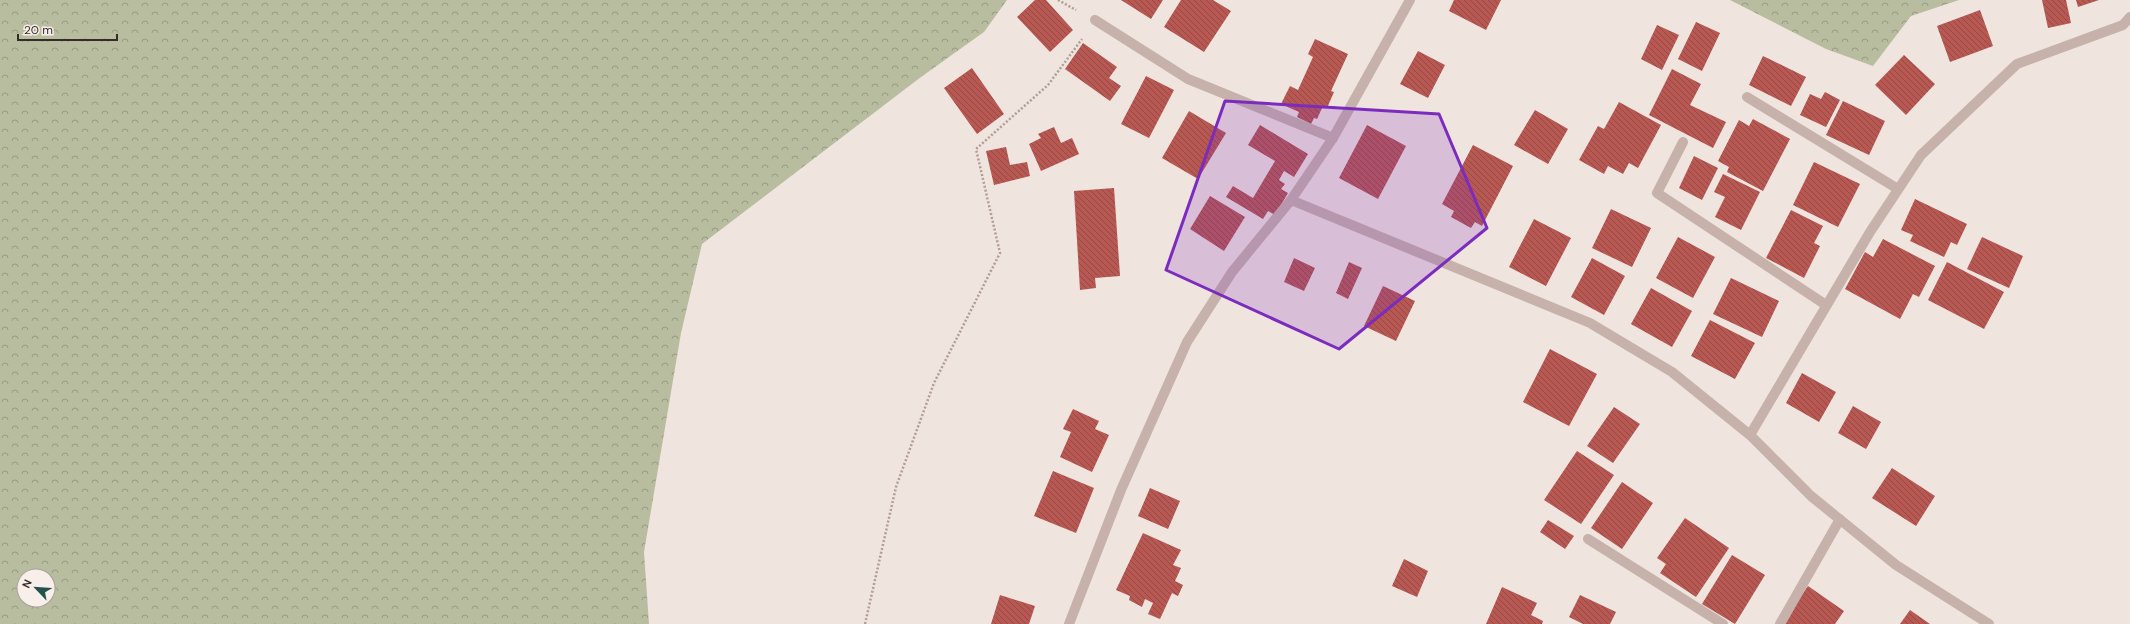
<svg xmlns="http://www.w3.org/2000/svg" width="2130" height="624" font-family="'DM Sans',sans-serif">
<defs>
<pattern id="forest-crowns" width="20" height="18" patternUnits="userSpaceOnUse"><rect width="20" height="18" fill="#b9bd9f"/><path d="M2 6a3 3 0 1 1 6 0M12 15a3 3 0 1 1 6 0" fill="none" stroke="#979a82"/></pattern>
<pattern id="building-back-hatch" width="6" height="6" patternUnits="userSpaceOnUse"><rect width="6" height="6" fill="#b85853"/><path d="M-1 5l2 2M0 0l6 6M5-1l2 2" fill="none" stroke="#964945"/></pattern>
</defs>
<rect width="100%" height="100%" fill="#efe4de"/>
<path fill="url(#forest-crowns)" fill-rule="evenodd" d="M 0,0 L 1007,0 L 984,32 L 921,77 L 702,244 L 681,333 L 644,552 L 649,624 L 0,624 ZM 24,576 L 48,576 L 48,600 L 24,600 Z
M 1730,0 L 1959,0 L 1911,16 L 1873,66 L 1826,49 Z"/>
<path fill="url(#building-back-hatch)" d="M 1035,0 L 1046,0 L 1073,30 L 1050,52 L 1017,17 Z
M 1121,0 L 1163,0 L 1151,19 Z
M 1181,0 L 1213,0 L 1231,11 L 1204,52 L 1164,27 Z
M 1454,0 L 1501,0 L 1486,30 L 1449,11 Z
M 2042,0 L 2066,0 L 2071,23 L 2048,28 Z
M 2076,0 L 2099,0 L 2078,7 Z
M 1980,10 L 1993,46 L 1950,62 L 1937,26 Z
M 1696,22 L 1720,33 L 1702,71 L 1678,59 Z
M 1657,25 L 1679,35 L 1662,70 L 1641,59 Z
M 1315,39 L 1348,54 L 1331,91 L 1334,92 L 1327,108 L 1323,106 L 1317,119 L 1314,118 L 1311,124 L 1297,117 L 1299,112 L 1281,104 L 1290,86 L 1298,90 L 1313,57 L 1308,54 Z
M 1083,43 L 1117,67 L 1109,78 L 1121,86 L 1110,101 L 1065,69 Z
M 1418,51 L 1445,65 L 1428,98 L 1400,84 Z
M 1904,55 L 1935,84 L 1906,115 L 1875,85 Z
M 1763,56 L 1806,77 L 1791,106 L 1749,85 Z
M 972,68 L 1004,114 L 977,134 L 944,88 Z
M 1672,69 L 1701,84 L 1690,105 L 1726,122 L 1713,148 L 1649,115 Z
M 1146,76 L 1174,90 L 1149,138 L 1121,124 Z
M 1825,92 L 1840,100 L 1826,127 L 1800,115 L 1810,94 L 1821,99 Z
M 1843,101 L 1885,121 L 1869,155 L 1826,135 Z
M 1619,102 L 1661,125 L 1638,168 L 1629,163 L 1623,174 L 1608,166 L 1604,174 L 1579,160 L 1598,126 L 1604,129 Z
M 1535,110 L 1568,129 L 1548,164 L 1514,145 Z
M 1189,111 L 1226,133 L 1198,179 L 1162,158 Z
M 1753,119 L 1790,139 L 1763,191 L 1727,172 L 1729,167 L 1718,161 L 1739,120 L 1749,126 Z
M 1260,125 L 1308,154 L 1294,177 L 1284,171 L 1279,180 L 1285,184 L 1281,189 L 1288,193 L 1275,215 L 1268,211 L 1263,219 L 1226,197 L 1233,186 L 1253,198 L 1275,161 L 1248,145 Z
M 1367,125 L 1406,146 L 1378,199 L 1339,178 Z
M 1054,127 L 1061,143 L 1072,138 L 1079,154 L 1041,171 L 1029,144 L 1041,138 L 1038,134 Z
M 1473,145 L 1513,166 L 1482,226 L 1475,222 L 1471,228 L 1451,217 L 1454,211 L 1442,204 Z
M 1006,147 L 1010,165 L 1027,162 L 1030,176 L 994,185 L 986,151 Z
M 1694,156 L 1718,168 L 1702,200 L 1679,188 Z
M 1814,162 L 1860,184 L 1838,227 L 1793,205 Z
M 1723,174 L 1760,192 L 1741,230 L 1715,217 L 1725,197 L 1714,192 Z
M 1114,188 L 1120,276 L 1095,278 L 1096,288 L 1080,290 L 1074,191 Z
M 1210,196 L 1245,217 L 1224,251 L 1190,229 Z
M 1915,199 L 1967,224 L 1957,245 L 1951,242 L 1944,257 L 1910,241 L 1913,235 L 1901,230 Z
M 1611,209 L 1651,228 L 1632,267 L 1592,248 Z
M 1791,210 L 1823,226 L 1814,243 L 1820,246 L 1804,278 L 1766,258 Z
M 1534,219 L 1571,238 L 1546,286 L 1509,267 Z
M 1678,237 L 1715,257 L 1693,298 L 1656,278 Z
M 1982,237 L 2023,256 L 2009,288 L 1967,269 Z
M 1883,239 L 1935,266 L 1919,297 L 1913,294 L 1900,319 L 1845,289 L 1865,252 L 1873,257 Z
M 1294,258 L 1315,268 L 1304,291 L 1284,282 Z
M 1592,258 L 1625,276 L 1604,315 L 1571,297 Z
M 1349,262 L 1362,268 L 1348,299 L 1336,293 Z
M 1947,262 L 2004,292 L 1984,329 L 1928,300 Z
M 1731,278 L 1779,301 L 1762,337 L 1713,314 Z
M 1383,286 L 1415,301 L 1396,341 L 1364,326 Z
M 1651,288 L 1692,311 L 1672,347 L 1631,324 Z
M 1710,320 L 1755,343 L 1735,379 L 1691,356 Z
M 1550,349 L 1597,374 L 1569,426 L 1523,402 Z
M 1802,373 L 1836,392 L 1819,422 L 1786,403 Z
M 1853,406 L 1881,422 L 1866,449 L 1838,433 Z
M 1614,407 L 1640,424 L 1613,463 L 1587,446 Z
M 1073,409 L 1099,421 L 1095,429 L 1109,435 L 1092,472 L 1060,457 L 1071,432 L 1063,429 Z
M 1577,451 L 1614,475 L 1581,524 L 1544,500 Z
M 1892,468 L 1935,496 L 1916,526 L 1872,498 Z
M 1053,471 L 1094,488 L 1076,533 L 1034,516 Z
M 1622,482 L 1653,503 L 1622,549 L 1591,528 Z
M 1150,488 L 1180,501 L 1168,529 L 1138,516 Z
M 1685,518 L 1729,548 L 1696,597 L 1660,573 L 1666,564 L 1657,558 Z
M 1548,520 L 1574,536 L 1565,549 L 1540,532 Z
M 1143,533 L 1181,550 L 1173,565 L 1181,568 L 1175,581 L 1183,585 L 1178,596 L 1172,593 L 1160,619 L 1148,614 L 1153,603 L 1145,599 L 1142,607 L 1129,600 L 1130,596 L 1116,590 Z
M 1732,555 L 1765,575 L 1735,624 L 1702,604 Z
M 1404,559 L 1428,571 L 1417,597 L 1392,586 Z
M 1808,586 L 1844,611 L 1835,624 L 1781,624 Z
M 1502,587 L 1537,603 L 1531,615 L 1543,621 L 1542,624 L 1486,624 Z
M 1000,595 L 1035,606 L 1029,624 L 991,624 Z
M 1580,595 L 1616,612 L 1610,624 L 1583,624 L 1569,617 Z
M 1910,610 L 1930,624 L 1900,624 Z"/>
<g fill="none" stroke-linecap="round" stroke-linejoin="round">
<path stroke="#b29c95" stroke-width="2.5" stroke-dasharray="2 2" stroke-linecap="butt" d="M 1058,0 L 1076,10
M 865,624 L 896,487 L 934,383 L 1000,253 L 976,149 L 1048,85 L 1082,39"/>
<path stroke="#c6b2ab" stroke-width="10" d="M 1095,20 L 1188,79 L 1333,138
M 1747,97 L 1898,189
M 1683,142 L 1657,193 L 1826,305"/>
<path stroke="#c6b2ab" stroke-width="10" d="M 1291,200 L 1590,323 L 1672,372 L 1750,435 L 1811,496 L 1896,565 L 1989,624
M 1750,435 L 1870,232 L 1921,155 L 2017,64 L 2123,25 L 2130,17
M 1588,539 L 1723,624
M 1069,624 L 1121,490 L 1187,342 L 1232,272 L 1291,200 L 1333,138 L 1410,0
M 1780,624 L 1840,519"/>
</g>
<path fill="#7b2cbf" fill-opacity="0.2" stroke="#7b2cbf" stroke-width="3" stroke-linejoin="round" d="M 1225,101 L 1439,114 L 1487,228 L 1339,349 L 1166,270 Z"/>
<g transform="translate(36 588) rotate(295)"><circle r="19" fill="#f8eeea" stroke="#aaa09d"/>
<path d="M0-3L7 15L0 10L-7 15Z" fill="#23524c"/>
<text y="-6" font-size="11" font-weight="bold" text-anchor="middle" fill="#352b29">N</text>
</g>
<path d="M18 34v6h99v-6" fill="none" stroke="#352b29" stroke-width="2"/>
<text x="24" y="34" font-size="12" fill="#352b29" stroke="#f8eeea" stroke-width="3" paint-order="stroke">20 m</text>
</svg>
